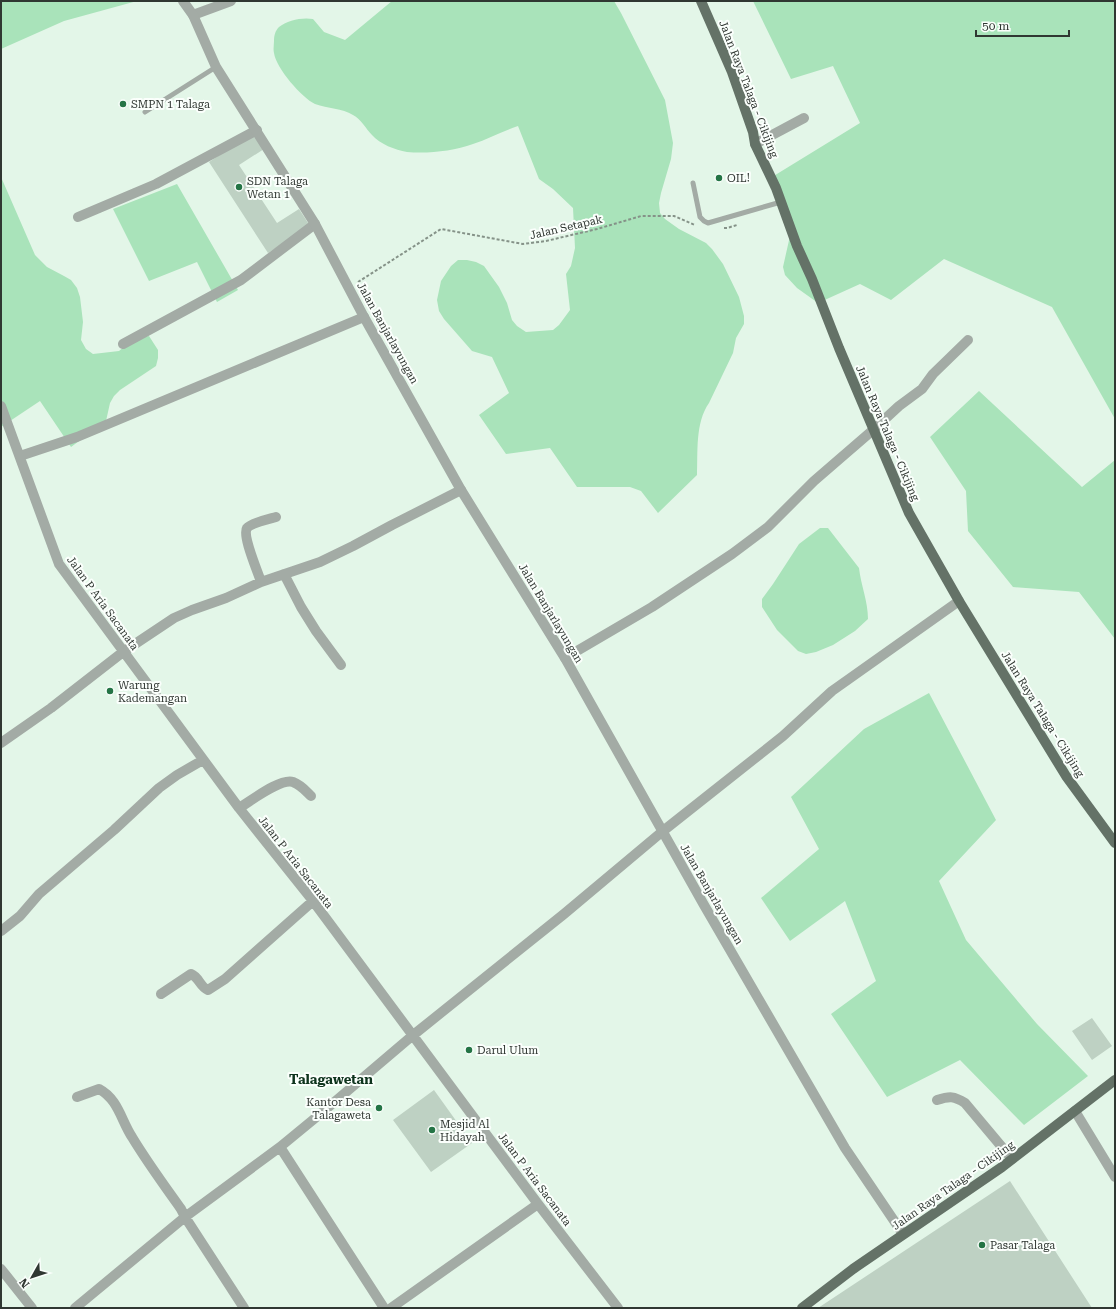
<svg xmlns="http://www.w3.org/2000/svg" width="1116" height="1309" font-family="'Roboto Serif',serif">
<rect width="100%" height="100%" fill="#e3f6e8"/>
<path fill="#a9e3ba" d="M 1,1 L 137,1 L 64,21 L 1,49 Z
M 392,1 L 614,1 L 621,13 L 665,100 L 673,143 L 671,159 L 661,193 L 659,203 L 660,213 L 665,219 L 679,229 L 706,243 L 712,249 L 723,264 L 739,297 L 744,316 L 744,324 L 736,338 L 733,353 L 709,403 C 695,423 698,452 697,475 L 658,513 L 641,491 L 630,487 L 577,487 L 550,448 L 506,454 L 479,415 L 509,393 L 492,357 L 472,351 L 444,319 L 439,311 L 437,300 L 441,281 L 451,266 L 458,260 L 467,260 L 476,262 L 484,266 L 499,287 L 507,303 L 512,320 L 517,326 L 526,332 L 553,330 L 559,325 L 570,310 L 566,274 L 571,266 L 575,248 L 573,208 L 553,189 L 539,179 L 518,126 C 503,131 488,139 473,144 C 453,151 428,154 407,152 C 395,150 380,144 372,135 C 366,129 361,119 353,115 C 342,108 328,109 315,104 C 302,98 276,68 274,53 C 273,49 274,45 274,41 C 274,36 275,31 279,27 C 287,20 303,17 313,19 L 324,32 L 345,40 Z
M 753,1 L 1115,1 L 1115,419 L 1052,307 L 944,259 L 891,300 L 860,284 L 818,303 L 797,288 L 785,275 L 783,267 L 792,227 L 772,177 L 860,123 L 833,66 L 791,79 Z
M 1,177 L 35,255 L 47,267 L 64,276 L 71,280 L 77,288 L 80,297 L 83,322 L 81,340 L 86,349 L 93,354 L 119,351 L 132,340 L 141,337 L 149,336 L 158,350 L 158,358 L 156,366 L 120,390 L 114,396 L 110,403 L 106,421 L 71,447 L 40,401 L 1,427 Z
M 177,184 L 238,290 L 217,302 L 197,262 L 149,281 L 113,209 Z
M 979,391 L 1082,487 L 1115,460 L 1115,639 L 1079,592 L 1013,587 L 968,531 L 966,491 L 930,437 Z
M 820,528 L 828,528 L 859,568 C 861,586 868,601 868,619 L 855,631 L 833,645 L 816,652 L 806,654 L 798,651 L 777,630 L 762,607 L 762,599 L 773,584 L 799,544 Z
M 929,693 L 996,820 L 939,881 L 966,940 L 1037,1024 L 1088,1076 L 1024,1125 L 960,1060 L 887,1097 L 831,1014 L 876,981 L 845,901 L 790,941 L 761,898 L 819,849 L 791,797 L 864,729 Z"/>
<path fill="#bed1c3" d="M 254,133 L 264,149 L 239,165 L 277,223 L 299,209 L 310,226 L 268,253 L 209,162 Z
M 1092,1018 L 1112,1046 L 1092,1060 L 1072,1031 Z
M 434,1090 L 472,1143 L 431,1172 L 393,1120 Z
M 1010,1181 L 1092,1308 L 818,1308 Z"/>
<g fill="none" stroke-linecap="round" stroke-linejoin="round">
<path stroke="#859288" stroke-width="2" stroke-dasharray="3 2" stroke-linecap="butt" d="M 724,228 L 727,228 L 737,225
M 358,282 L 441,229 L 523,244 L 546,241 L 597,229 L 641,216 L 674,216 L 695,225"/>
<path stroke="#a3aba5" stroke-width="5" d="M 145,112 L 216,67
M 693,183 L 700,217 L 704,221 L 708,223 L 781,202"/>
<path stroke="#a3aba5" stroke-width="10" d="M 193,15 L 231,1
M 755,144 L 804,118
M 78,217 L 156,184 L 257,130
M 123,344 L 241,280 L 315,224
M 1,406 L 59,564 L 239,808 L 313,901 L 538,1204 L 618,1308
M 20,456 L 77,437 L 364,317
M 284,574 L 301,607 L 316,631 L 341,665
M 261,582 C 258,572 242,536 247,528 C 251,523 269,519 276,517
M 565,658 L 652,607 L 732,554 L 768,527 L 814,481 L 873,430 L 899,406 L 922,389 L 933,374 L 968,340
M 1,743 L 51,708 L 123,652 L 174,618 L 192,610 L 226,598 L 261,582 L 320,562 L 353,546 L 392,525 L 461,490
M 239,808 C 251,801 280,778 293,782 C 301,785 305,790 311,796
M 1,931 L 20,916 L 39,894 L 114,830 L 159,788 L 177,775 L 203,760
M 161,994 L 191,974 C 199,977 200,987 208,990 L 225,979 L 313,901
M 77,1097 L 99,1089 C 118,1099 121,1120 132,1137 C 147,1162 164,1185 181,1209 L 185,1217 L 244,1308
M 937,1100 C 950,1096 954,1096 965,1103 L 1012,1159
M 1075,1111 L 1115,1177
M 280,1147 L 384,1308
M 1,1269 L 32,1308
M 75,1308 L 185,1217 L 280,1147 L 325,1110 L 412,1036 L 564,914 L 663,831 L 783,736 L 832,691 L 959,601
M 391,1308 L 538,1204"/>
<path stroke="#a3aba5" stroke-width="10" d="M 183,1 L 193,15 L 216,67 L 315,224 L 364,317 L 461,490 L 565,658 L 704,905 L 845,1148 L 903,1234"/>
<path stroke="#647267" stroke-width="10" d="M 701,1 L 732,72 L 753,132 L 755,144 L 776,188 L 797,246 L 812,279 L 839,348 L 909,513 L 959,601 L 1066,776 L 1115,843
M 802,1308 L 853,1269 L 1002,1167 L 1115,1080"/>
</g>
<g fill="#247445" stroke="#fbfffc" stroke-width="1.5">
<circle cx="123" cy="104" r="4"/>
<circle cx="719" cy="178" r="4"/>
<circle cx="239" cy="187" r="4"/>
<circle cx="110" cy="691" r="4"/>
<circle cx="469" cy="1050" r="4"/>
<circle cx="379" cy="1108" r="4"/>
<circle cx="432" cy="1130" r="4"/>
<circle cx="982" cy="1245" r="4"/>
</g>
<g text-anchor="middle" stroke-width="4" stroke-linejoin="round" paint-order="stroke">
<g font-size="11" fill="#303732" stroke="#fbfffc">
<text transform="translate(749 89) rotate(69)" y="4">Jalan Raya Talaga - Cikijing</text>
<text transform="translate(566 227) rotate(-13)" y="4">Jalan Setapak</text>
<text transform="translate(388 333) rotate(61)" y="4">Jalan Banjarlayungan</text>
<text transform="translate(888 433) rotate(67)" y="4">Jalan Raya Talaga - Cikijing</text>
<text transform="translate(103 603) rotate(54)" y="4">Jalan P Aria Sacanata</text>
<text transform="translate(551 613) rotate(59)" y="4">Jalan Banjarlayungan</text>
<text transform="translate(1043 714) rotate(58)" y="4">Jalan Raya Talaga - Cikijing</text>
<text transform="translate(296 862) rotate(52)" y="4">Jalan P Aria Sacanata</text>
<text transform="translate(712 894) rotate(60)" y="4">Jalan Banjarlayungan</text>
<text transform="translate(535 1179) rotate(53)" y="4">Jalan P Aria Sacanata</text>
<text transform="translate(953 1185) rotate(-35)" y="4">Jalan Raya Talaga - Cikijing</text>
</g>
<g font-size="11" fill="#303732" stroke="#fbfffc" text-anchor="start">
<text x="131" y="108">SMPN 1 Talaga</text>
<text x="727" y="182">OIL!</text>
<text x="247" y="185">SDN Talaga<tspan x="247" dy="13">Wetan 1</tspan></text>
<text x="118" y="689">Warung<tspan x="118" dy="13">Kademangan</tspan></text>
<text x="477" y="1054">Darul Ulum</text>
<text x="371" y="1106" text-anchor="end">Kantor Desa<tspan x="371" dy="13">Talagaweta</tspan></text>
<text x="440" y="1128">Mesjid Al<tspan x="440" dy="13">Hidayah</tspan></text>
<text x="990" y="1249">Pasar Talaga</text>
</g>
<g font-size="13" font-weight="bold" fill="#0e341d" stroke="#fbfffc">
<text x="331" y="1084">Talagawetan</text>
</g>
</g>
<rect width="1116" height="1309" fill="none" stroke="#303732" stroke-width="4"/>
<g transform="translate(32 1277) rotate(231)" stroke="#fbfffc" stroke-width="3" paint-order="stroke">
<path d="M0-3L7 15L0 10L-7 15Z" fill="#303732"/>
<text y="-6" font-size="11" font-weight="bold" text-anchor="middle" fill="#303732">N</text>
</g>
<path d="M976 30v6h93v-6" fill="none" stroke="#303732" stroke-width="2"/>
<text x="982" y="30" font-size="12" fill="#303732" stroke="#fbfffc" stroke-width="3" paint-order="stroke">50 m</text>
</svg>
